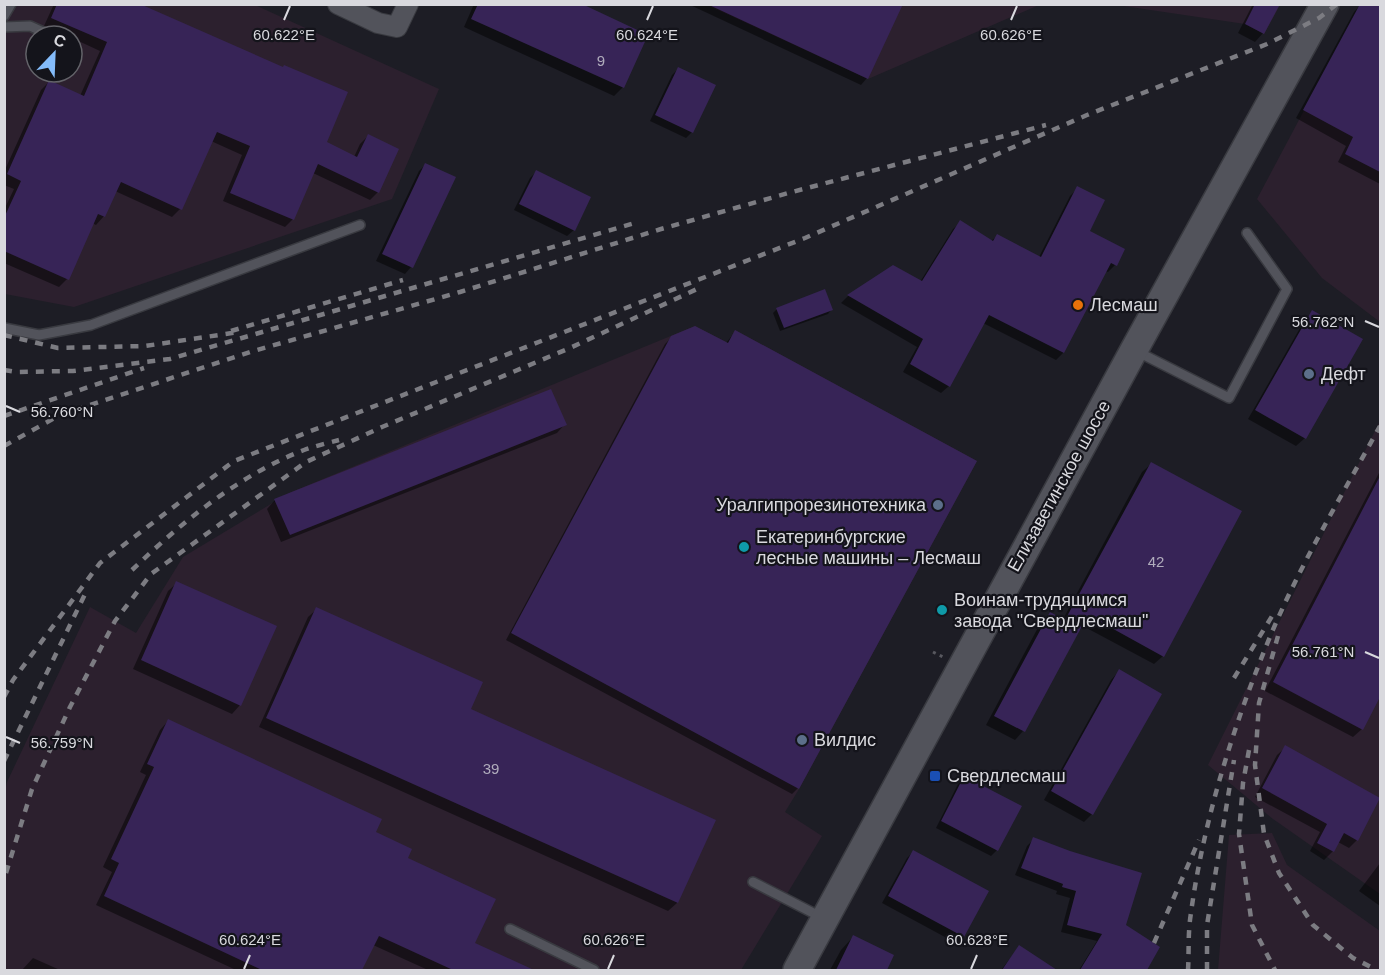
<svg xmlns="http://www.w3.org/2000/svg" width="1385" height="975" font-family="Helvetica,sans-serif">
<rect width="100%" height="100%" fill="#1d1d25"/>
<path fill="#2c202e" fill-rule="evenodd" d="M 4,5 L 255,5 L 439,89 L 392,199 L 74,307 L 5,294 ZM 36,36 L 72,36 L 72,72 L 36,72 Z
M 707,5 L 1039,5 L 868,79 Z
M 1117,5 L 1280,5 L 1264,34 L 1245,24 Z
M 1360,5 L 1380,5 L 1380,322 L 1322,278 L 1257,199 Z
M 695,326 L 728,343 L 735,330 L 977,461 L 799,789 L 785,812 L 822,836 L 741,970 L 5,970 L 4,795 L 7,782 L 90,607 L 136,633 L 183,557 L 289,493 Z
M 1380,421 L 1380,894 L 1273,819 L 1208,765 Z
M 1272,833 L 1287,865 L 1380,931 L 1380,970 L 1218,970 L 1229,835 Z"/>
<path fill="#0007" d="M 54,4 L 137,4 L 325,143 L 354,157 L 360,144 L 368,136 L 378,192 L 370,200 L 313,173 L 293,219 L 285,227 L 223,201 L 242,155 L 211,141 L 180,209 L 172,217 L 115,191 L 104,216 L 96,225 L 92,223 L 67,279 L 59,287 L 4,263 L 4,210 L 14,189 L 4,185 L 4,172 L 41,90 L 49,82 L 80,96 L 100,51 L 72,38 L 72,36 L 67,36 L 44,26 Z
M 474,4 L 579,4 L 623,87 L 614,96 L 464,27 Z
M 688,4 L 901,4 L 867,78 L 861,85 Z
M 1253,4 L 1278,4 L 1263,33 L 1255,42 L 1238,33 Z
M 1361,4 L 1380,4 L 1380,184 L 1338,162 L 1346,146 L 1296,118 L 1354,12 Z
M 678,69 L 692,132 L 686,138 L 650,121 L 672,75 Z
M 425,165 L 454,178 L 411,267 L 405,274 L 376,261 L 419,171 Z
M 536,172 L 574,230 L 567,236 L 514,210 L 530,178 Z
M 1078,188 L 1088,231 L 1115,265 L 1108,272 L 1105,271 L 1063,353 L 1056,360 L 983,323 L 949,386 L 941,393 L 903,372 L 917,347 L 841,303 L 848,296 L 893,267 L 920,282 L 953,229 L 961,222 L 991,241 L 997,236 L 1039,257 L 1070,196 Z
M 777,309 L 831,310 L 828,314 L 780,331 L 773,313 Z
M 1312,312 L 1305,438 L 1296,446 L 1248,419 L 1304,321 Z
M 735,332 L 798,788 L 792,794 L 506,640 L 665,344 L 672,337 L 726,343 Z
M 565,424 L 557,433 L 281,542 L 267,509 L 275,500 Z
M 1151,464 L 1163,656 L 1154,664 L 1081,625 L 1023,731 L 1015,740 L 986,725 L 1041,622 L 1050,614 L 1062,621 L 1142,472 Z
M 1380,471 L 1380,694 L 1362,729 L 1353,737 L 1265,691 Z
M 177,583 L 240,705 L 232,714 L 133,669 L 168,591 Z
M 317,609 L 469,710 L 714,820 L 677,903 L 668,911 L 259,727 L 308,617 Z
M 1119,671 L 1092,814 L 1084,822 L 1044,800 L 1111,680 Z
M 168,721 L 374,832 L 406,858 L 473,944 L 531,970 L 428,970 L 373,945 L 361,970 L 236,970 L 96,905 L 112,872 L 103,867 L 146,775 L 140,772 L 160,730 Z
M 1286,747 L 1357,840 L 1349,848 L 1338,842 L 1333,851 L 1324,860 L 1310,851 L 1320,832 L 1255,797 L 1277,755 Z
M 965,778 L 997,850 L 991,856 L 936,828 L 958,784 Z
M 1034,839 L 1124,926 L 1158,948 L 1145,970 L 1079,970 L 1097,941 L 1061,932 L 1070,898 L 1056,894 L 1057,891 L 1015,875 L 1027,846 Z
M 913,852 L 987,892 L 963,937 L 956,943 L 882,903 L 907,858 Z
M 1380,863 L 1380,906 L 1359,891 Z
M 853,937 L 892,956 L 885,970 L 830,970 L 841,950 Z
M 1019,947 L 1043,963 L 1038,970 L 1001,970 Z
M 33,958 L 60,970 L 22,970 Z"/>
<path fill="#372457" d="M 57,4 L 140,4 L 283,67 L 284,65 L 348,92 L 327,142 L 357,157 L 368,134 L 399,149 L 379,193 L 318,164 L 294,220 L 230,193 L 250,146 L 217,132 L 182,210 L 121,182 L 105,217 L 98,214 L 69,280 L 4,251 L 4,218 L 21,181 L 7,174 L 49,80 L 84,96 L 107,42 L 51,18 Z
M 478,4 L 582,4 L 648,35 L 624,88 L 471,19 Z
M 707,4 L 903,4 L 868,79 Z
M 1255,4 L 1280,4 L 1264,34 L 1245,24 Z
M 1360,4 L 1380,4 L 1380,172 L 1345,154 L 1353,137 L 1303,110 Z
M 678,67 L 716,85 L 693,133 L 655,115 Z
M 425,163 L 456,177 L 413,268 L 382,254 Z
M 536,170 L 591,197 L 575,231 L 519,204 Z
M 1077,186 L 1105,200 L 1090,231 L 1125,249 L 1117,266 L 1111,263 L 1064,353 L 989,315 L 950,387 L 910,364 L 923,339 L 847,295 L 893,265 L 922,281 L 960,220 L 993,241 L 997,234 L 1041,257 Z
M 825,289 L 833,310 L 784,328 L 776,308 Z
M 1312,310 L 1363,339 L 1306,439 L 1255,410 Z
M 695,326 L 728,343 L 735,330 L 977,461 L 799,789 L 511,633 L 671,336 Z
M 551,389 L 567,425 L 290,535 L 274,499 Z
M 1151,462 L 1242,511 L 1164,657 L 1088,615 L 1025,732 L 994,716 L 1050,612 L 1065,620 Z
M 1380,476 L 1380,697 L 1363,730 L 1273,682 Z
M 176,581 L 277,626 L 241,706 L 141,660 Z
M 316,607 L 483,682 L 471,709 L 716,820 L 678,903 L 266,718 Z
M 1119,669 L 1162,694 L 1093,815 L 1051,791 Z
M 168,719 L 382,819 L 376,832 L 412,849 L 408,858 L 496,899 L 475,943 L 534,970 L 453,970 L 379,936 L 362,970 L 262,970 L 104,896 L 119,863 L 111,859 L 154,767 L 147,764 Z
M 1285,745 L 1380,798 L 1358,841 L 1344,833 L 1334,852 L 1317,843 L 1327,824 L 1262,788 Z
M 964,776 L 1022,806 L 998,851 L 941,821 Z
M 1033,837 L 1070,851 L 1142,873 L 1126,925 L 1160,947 L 1147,970 L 1080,970 L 1102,934 L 1067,925 L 1076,891 L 1062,887 L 1063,884 L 1021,868 Z
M 913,850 L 989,891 L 964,937 L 888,896 Z
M 853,935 L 894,955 L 887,970 L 836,970 Z
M 1019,945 L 1057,970 L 1002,970 Z"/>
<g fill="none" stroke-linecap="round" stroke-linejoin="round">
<g stroke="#393a40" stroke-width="12">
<path id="lane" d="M 4,16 L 11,4
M 4,27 L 30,26 L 52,36
M 72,45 L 75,46
M 4,328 L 39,335 L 91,325 L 360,225
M 1136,351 L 1229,398 L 1287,289 L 1247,233
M 753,882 L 823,918
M 510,929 L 594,970"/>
</g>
<g stroke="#393a40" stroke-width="22">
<path id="street" d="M 338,4 L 378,23 L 397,27 L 408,4"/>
</g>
<g stroke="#393a40" stroke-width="30">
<path id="secondary" d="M 797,970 L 1134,350 L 1325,4"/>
</g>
<path stroke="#58585f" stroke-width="3" stroke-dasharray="3 4.5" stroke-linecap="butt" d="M 933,652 L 943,657"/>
<use href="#lane" stroke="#52535b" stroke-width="9"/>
<use href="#street" stroke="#52535b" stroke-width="20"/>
<use href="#secondary" stroke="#52535b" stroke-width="27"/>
<path stroke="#7c7c82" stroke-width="4.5" stroke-dasharray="8 8" stroke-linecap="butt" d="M 231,331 L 403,280
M 4,335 L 58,348 L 145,346 L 239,332
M 4,370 L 16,372 L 73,371 L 170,359 L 638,222
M 4,416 L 144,368
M 4,446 L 60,415 L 250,352 L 460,292 L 661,229 L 792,192 L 1046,125
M 132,570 C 182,522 239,475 304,450 C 315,446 328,443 339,440
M 1278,636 L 1259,703 L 1255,765 L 1264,834 L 1279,873 L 1313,925 L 1353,958 L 1377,970
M 1234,678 L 1274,613
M 4,697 L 13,680 L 100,563 L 234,461 L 805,238 L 1087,115 L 1267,44 L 1319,18 L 1337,4
M 1249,750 L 1243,783 L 1239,834 L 1252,925 L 1275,970
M 4,761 L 87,590
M 6,873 L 32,789 L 70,707 L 115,621 L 151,574 L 306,462 L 382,427 L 570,348 L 697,289
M 1154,943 L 1199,840
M 1188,970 C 1189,954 1188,937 1190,920 C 1202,827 1230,736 1265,649 C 1296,571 1340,499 1380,426
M 1207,970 L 1207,925 L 1234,760"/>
</g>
<path fill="none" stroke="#d9d9de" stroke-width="2" d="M 284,20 L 290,6M 647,20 L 653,6M 1011,20 L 1017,6M 1365,321 L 1379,327M 6,406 L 20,412M 1365,652 L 1379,658M 6,737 L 20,743M 244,969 L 250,955M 608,969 L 614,955M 971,969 L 977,955"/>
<circle fill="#e8710a" stroke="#14141b" stroke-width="2" cx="1078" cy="305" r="6"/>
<g fill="#5c6f8a" stroke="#14141b" stroke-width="2">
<circle cx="1309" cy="374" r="6"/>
<circle cx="938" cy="505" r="6"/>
<circle cx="802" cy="740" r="6"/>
</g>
<g fill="#0f9aa8" stroke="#14141b" stroke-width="2">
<circle cx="744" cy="547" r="6"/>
<circle cx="942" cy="610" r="6"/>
</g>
<rect fill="#1a4fb4" stroke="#14141b" stroke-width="2" x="929" y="770" width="12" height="12" rx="3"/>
<g text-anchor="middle" stroke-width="4.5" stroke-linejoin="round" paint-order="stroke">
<g font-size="15" fill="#b0acbc">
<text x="601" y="66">9</text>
<text x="1156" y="567">42</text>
<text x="491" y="774">39</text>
</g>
<g font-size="18" fill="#d9d9de" stroke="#14141b" text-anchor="start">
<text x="1090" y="311">Лесмаш</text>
<text x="1321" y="380">Дефт</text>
<text x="926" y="511" text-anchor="end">Уралгипрорезинотехника</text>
<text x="756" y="543">Екатеринбургские<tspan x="756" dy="21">лесные машины – Лесмаш</tspan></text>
<text x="954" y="606">Воинам-трудящимся<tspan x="954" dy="21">завода "Свердлесмаш"</tspan></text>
<text x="814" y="746">Вилдис</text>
<text x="947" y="782">Свердлесмаш</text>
</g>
<g font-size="18" fill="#d9d9de" stroke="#14141b">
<text transform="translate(1059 486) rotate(-61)" y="6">Елизаветинское шоссе</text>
</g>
</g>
<g font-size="15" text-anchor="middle" fill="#d9d9de" stroke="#14141b" stroke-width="4.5" stroke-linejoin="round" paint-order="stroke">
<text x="284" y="40">60.622°E</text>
<text x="647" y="40">60.624°E</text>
<text x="1011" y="40">60.626°E</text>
<text x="1323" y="327">56.762°N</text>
<text x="62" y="417">56.760°N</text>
<text x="1323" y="657">56.761°N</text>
<text x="62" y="748">56.759°N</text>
<text x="250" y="945">60.624°E</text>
<text x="614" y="945">60.626°E</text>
<text x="977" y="945">60.628°E</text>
</g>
<rect width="1385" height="975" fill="none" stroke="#d9d9de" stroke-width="12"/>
<g transform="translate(54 54) rotate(23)"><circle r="28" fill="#14141b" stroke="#636369" stroke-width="1.5"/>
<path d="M0-4.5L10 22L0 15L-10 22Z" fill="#84bcfb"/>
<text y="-9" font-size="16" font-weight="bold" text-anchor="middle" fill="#d9d9de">С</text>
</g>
</svg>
